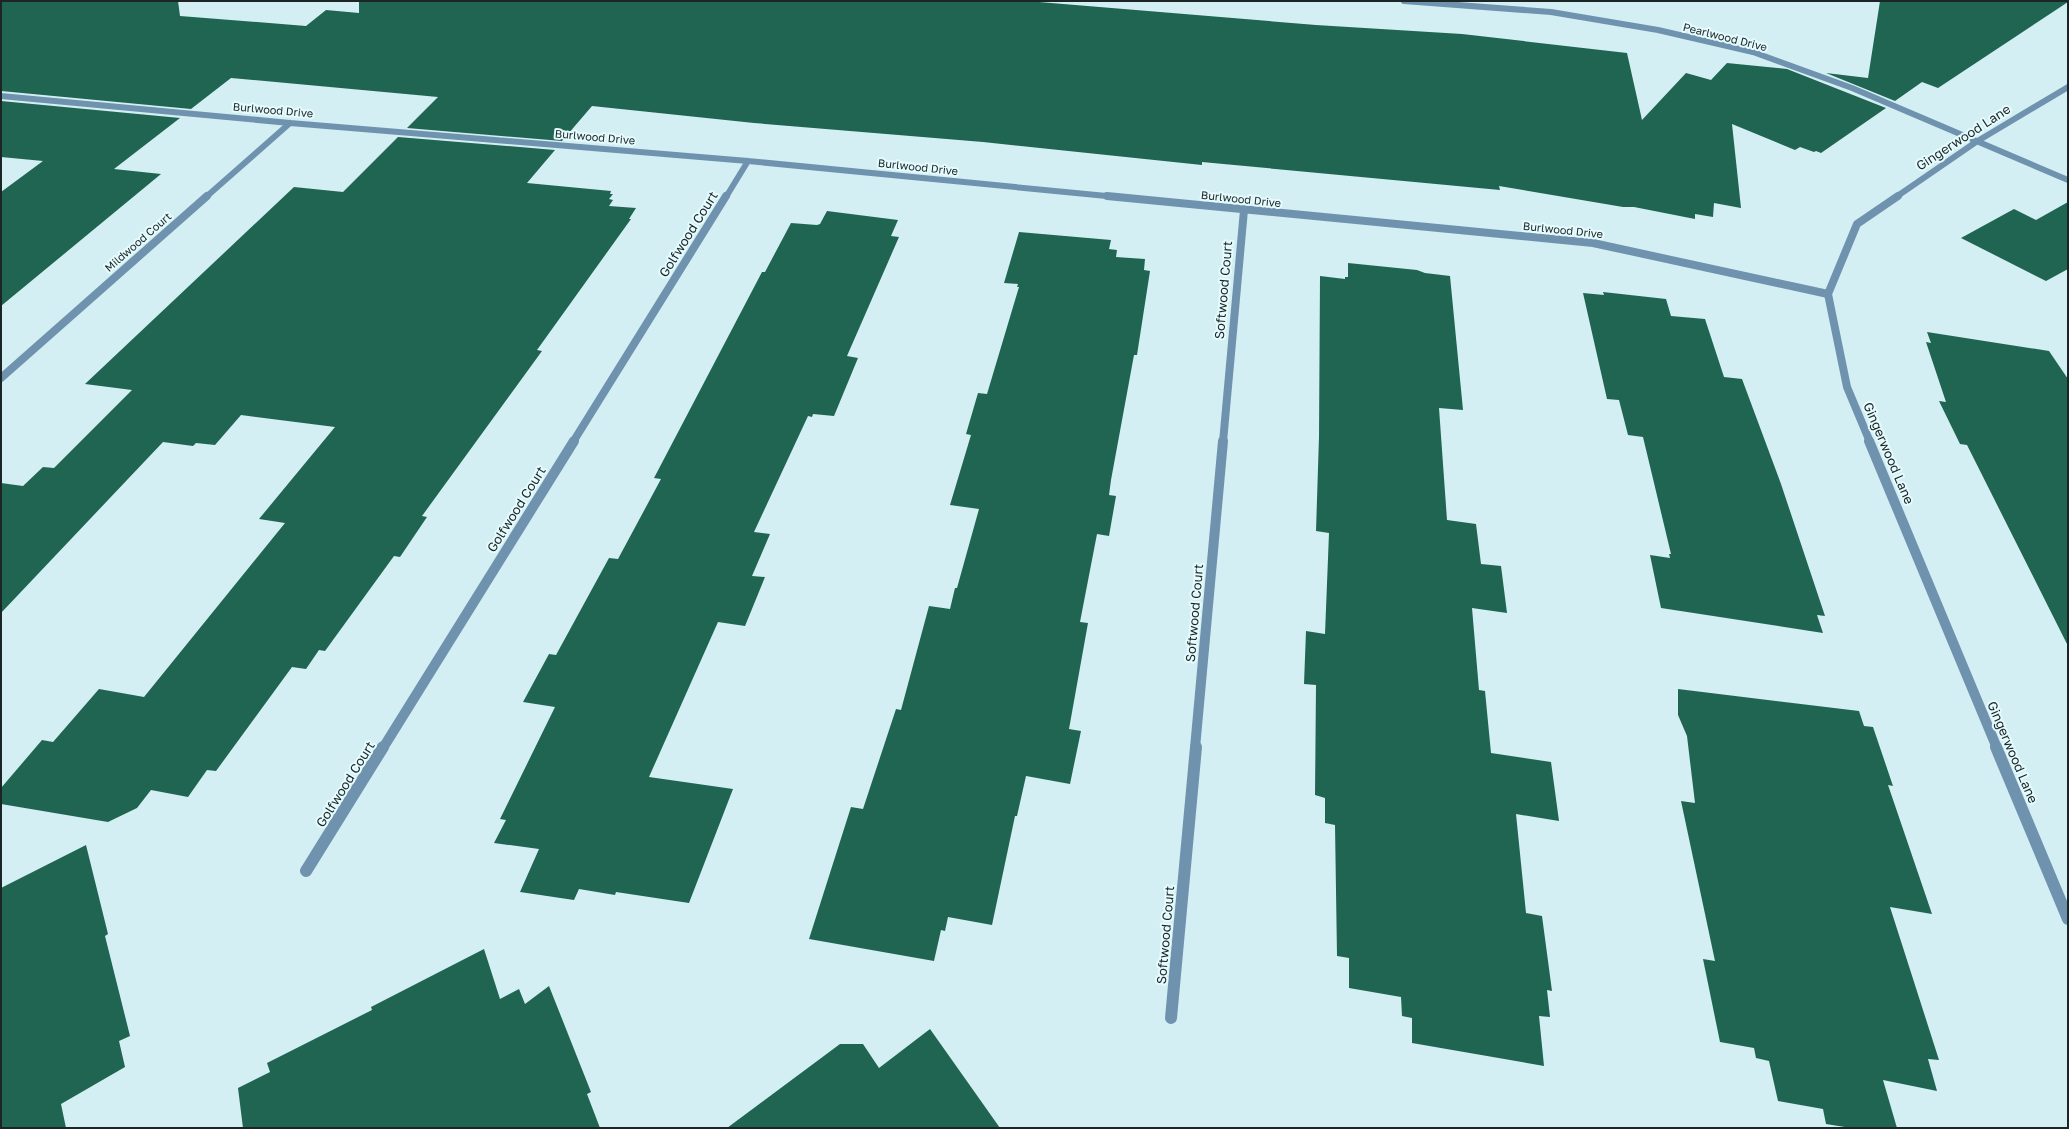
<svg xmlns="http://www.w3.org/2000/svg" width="2069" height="1129" font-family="'Golos Text',sans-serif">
<rect width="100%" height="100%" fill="#d3eff3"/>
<path fill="#206552" d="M 1,1 L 178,1 L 180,16 L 306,26 L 326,10 L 359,13 L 359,1 L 1027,1 L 1316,25 L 1462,34 L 1627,53 L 1642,120 L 1686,73 L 1711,80 L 1727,63 L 1787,69 L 1886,108 L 1821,153 L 1816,151 L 1814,152 L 1800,147 L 1795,150 L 1732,124 L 1741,208 L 1714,203 L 1713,217 L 1695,214 L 1695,219 L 1634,207 L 1623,207 L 1499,186 L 1500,190 L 1202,162 L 1202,165 L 983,142 L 754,123 L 592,106 L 562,141 L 407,128 L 438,97 L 231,78 L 191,109 L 1,91 Z
M 1880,1 L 2068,1 L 2068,2 L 1938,88 L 1922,82 L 1895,101 L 1826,73 L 1868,78 Z
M 1,101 L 180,118 L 114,169 L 161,174 L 1,306 L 1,192 L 43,161 L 1,157 Z
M 398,137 L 555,150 L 527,183 L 611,191 L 610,194 L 613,194 L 609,199 L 613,200 L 609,206 L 636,208 L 629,219 L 631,219 L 537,350 L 542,351 L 422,516 L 427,517 L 400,557 L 394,556 L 325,651 L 319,650 L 306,669 L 292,667 L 216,771 L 207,770 L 188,797 L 151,790 L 137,808 L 108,822 L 1,804 L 1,788 L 42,740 L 53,742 L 99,689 L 144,697 L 285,523 L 259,519 L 335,427 L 241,415 L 215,445 L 196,443 L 193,446 L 163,442 L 1,613 L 1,483 L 23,486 L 43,467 L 54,468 L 132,390 L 85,384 L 294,187 L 343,192 Z
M 2068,202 L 2068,269 L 2046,281 L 1961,238 L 2014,209 L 2036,220 Z
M 827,211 L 898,220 L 891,236 L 899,237 L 847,356 L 858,358 L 834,416 L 813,414 L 812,417 L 808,416 L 754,532 L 770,534 L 752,576 L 765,577 L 745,626 L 718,622 L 649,777 L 733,789 L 689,903 L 616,892 L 615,895 L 579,889 L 574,900 L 520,892 L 539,849 L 494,843 L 506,820 L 500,819 L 555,707 L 523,702 L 549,654 L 556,655 L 609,558 L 618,559 L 661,479 L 654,478 L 762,272 L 765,272 L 791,223 L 817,225 L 820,224 Z
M 1019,232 L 1111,240 L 1109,249 L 1117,250 L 1116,257 L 1145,259 L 1144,270 L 1150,271 L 1137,355 L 1134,355 L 1111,480 L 1109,495 L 1116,496 L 1109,536 L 1097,534 L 1080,622 L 1088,623 L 1069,729 L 1081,731 L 1070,784 L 1026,776 L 1017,816 L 1015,816 L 992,925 L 948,917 L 945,931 L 941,930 L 934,961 L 809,939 L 851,807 L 863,809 L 896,709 L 901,710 L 929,606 L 950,609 L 955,588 L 957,588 L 979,509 L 950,505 L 971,435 L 966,434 L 978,393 L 987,394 L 1019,287 L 1017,287 L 1018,284 L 1004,283 Z
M 1348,263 L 1417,270 L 1425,273 L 1450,276 L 1463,410 L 1439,408 L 1447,520 L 1476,524 L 1481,564 L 1501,566 L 1507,613 L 1472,608 L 1479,690 L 1485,691 L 1491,753 L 1551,762 L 1559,821 L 1516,814 L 1526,913 L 1542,916 L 1552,991 L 1547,990 L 1550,1017 L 1539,1016 L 1544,1066 L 1412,1043 L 1412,1018 L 1402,1016 L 1401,997 L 1349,988 L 1349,958 L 1337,956 L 1335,825 L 1325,823 L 1325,798 L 1315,795 L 1316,685 L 1304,684 L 1306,631 L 1325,634 L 1329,533 L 1316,531 L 1319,437 L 1320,276 L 1345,279 L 1345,277 L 1348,277 Z
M 1603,292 L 1666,299 L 1671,316 L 1705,319 L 1724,377 L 1742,379 L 1781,484 L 1825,616 L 1817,615 L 1823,633 L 1661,608 L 1650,555 L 1670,558 L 1669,554 L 1671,554 L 1643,437 L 1628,435 L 1619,400 L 1607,399 L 1583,293 L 1604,295 Z
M 1927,332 L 2049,351 L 2068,379 L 2068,646 L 1967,445 L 1960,444 L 1939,401 L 1946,402 L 1926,342 L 1931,343 Z
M 1678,689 L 1859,711 L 1864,726 L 1873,727 L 1893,786 L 1888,785 L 1932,914 L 1890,907 L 1939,1060 L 1928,1059 L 1937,1091 L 1883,1080 L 1897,1128 L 1851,1128 L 1826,1124 L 1823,1109 L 1778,1101 L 1769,1061 L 1756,1058 L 1754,1048 L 1720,1042 L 1703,959 L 1715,961 L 1681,801 L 1695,803 L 1687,736 L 1678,715 Z
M 86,845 L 108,934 L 105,936 L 130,1036 L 119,1041 L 125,1067 L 61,1104 L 66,1128 L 1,1128 L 1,888 Z
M 484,949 L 500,999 L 519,989 L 525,1004 L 549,986 L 591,1092 L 587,1094 L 600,1128 L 243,1128 L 238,1088 L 270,1072 L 267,1063 L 372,1010 L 371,1007 Z
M 930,1029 L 1000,1128 L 727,1128 L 840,1044 L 863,1044 L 879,1068 Z"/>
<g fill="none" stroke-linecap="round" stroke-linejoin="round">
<path stroke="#6f93ae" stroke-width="6" d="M 1404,1 L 1551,12 L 1658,30 L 1753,52 L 1852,88 L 2068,180
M 1,96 L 290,123 L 748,161 L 1117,197
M 206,197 L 290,123
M 726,197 L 748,161
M 1896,197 L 1976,142 L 2068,87"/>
<path stroke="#6f93ae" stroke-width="8" d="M 1107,196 L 1593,243 L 1828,294
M 1,378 L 207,196
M 573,442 L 726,196
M 1223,442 L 1244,210
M 1870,442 L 1847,387 L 1828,294 L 1857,224 L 1898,196"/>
<path stroke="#6f93ae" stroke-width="10" d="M 1869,441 L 1997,748
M 383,748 L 574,441
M 1195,748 L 1223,441"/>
<path stroke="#6f93ae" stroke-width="12" d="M 1996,747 L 2068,919
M 306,871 L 383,747
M 1171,1018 L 1196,747"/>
</g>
<g text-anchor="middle" stroke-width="4" stroke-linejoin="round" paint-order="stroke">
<g font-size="11" fill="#1b2526" stroke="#e5fbfe">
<text transform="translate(1725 37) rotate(14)" y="4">Pearlwood Drive</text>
<text transform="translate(273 110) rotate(5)" y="4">Burlwood Drive</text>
<text transform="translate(595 137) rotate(5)" y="4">Burlwood Drive</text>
<text transform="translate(918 167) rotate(6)" y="4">Burlwood Drive</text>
<text transform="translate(1241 199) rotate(6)" y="4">Burlwood Drive</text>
<text transform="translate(1563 230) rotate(6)" y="4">Burlwood Drive</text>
<text transform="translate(138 242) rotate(-41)" y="4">Mildwood Court</text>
</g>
<g font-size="13" fill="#1b2526" stroke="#e5fbfe">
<text transform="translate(1963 137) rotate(-33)" y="5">Gingerwood Lane</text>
<text transform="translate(688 234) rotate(-58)" y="5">Golfwood Court</text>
<text transform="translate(1223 290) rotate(-85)" y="5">Softwood Court</text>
<text transform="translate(1889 453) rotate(67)" y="5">Gingerwood Lane</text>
<text transform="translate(516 509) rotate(-58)" y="5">Golfwood Court</text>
<text transform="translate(1194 613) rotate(-85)" y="5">Softwood Court</text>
<text transform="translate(2013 752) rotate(67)" y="5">Gingerwood Lane</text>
<text transform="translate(345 784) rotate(-58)" y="5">Golfwood Court</text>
<text transform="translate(1165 935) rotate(-85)" y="5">Softwood Court</text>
</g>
</g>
<rect width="2069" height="1129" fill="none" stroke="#1b2526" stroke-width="4"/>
</svg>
